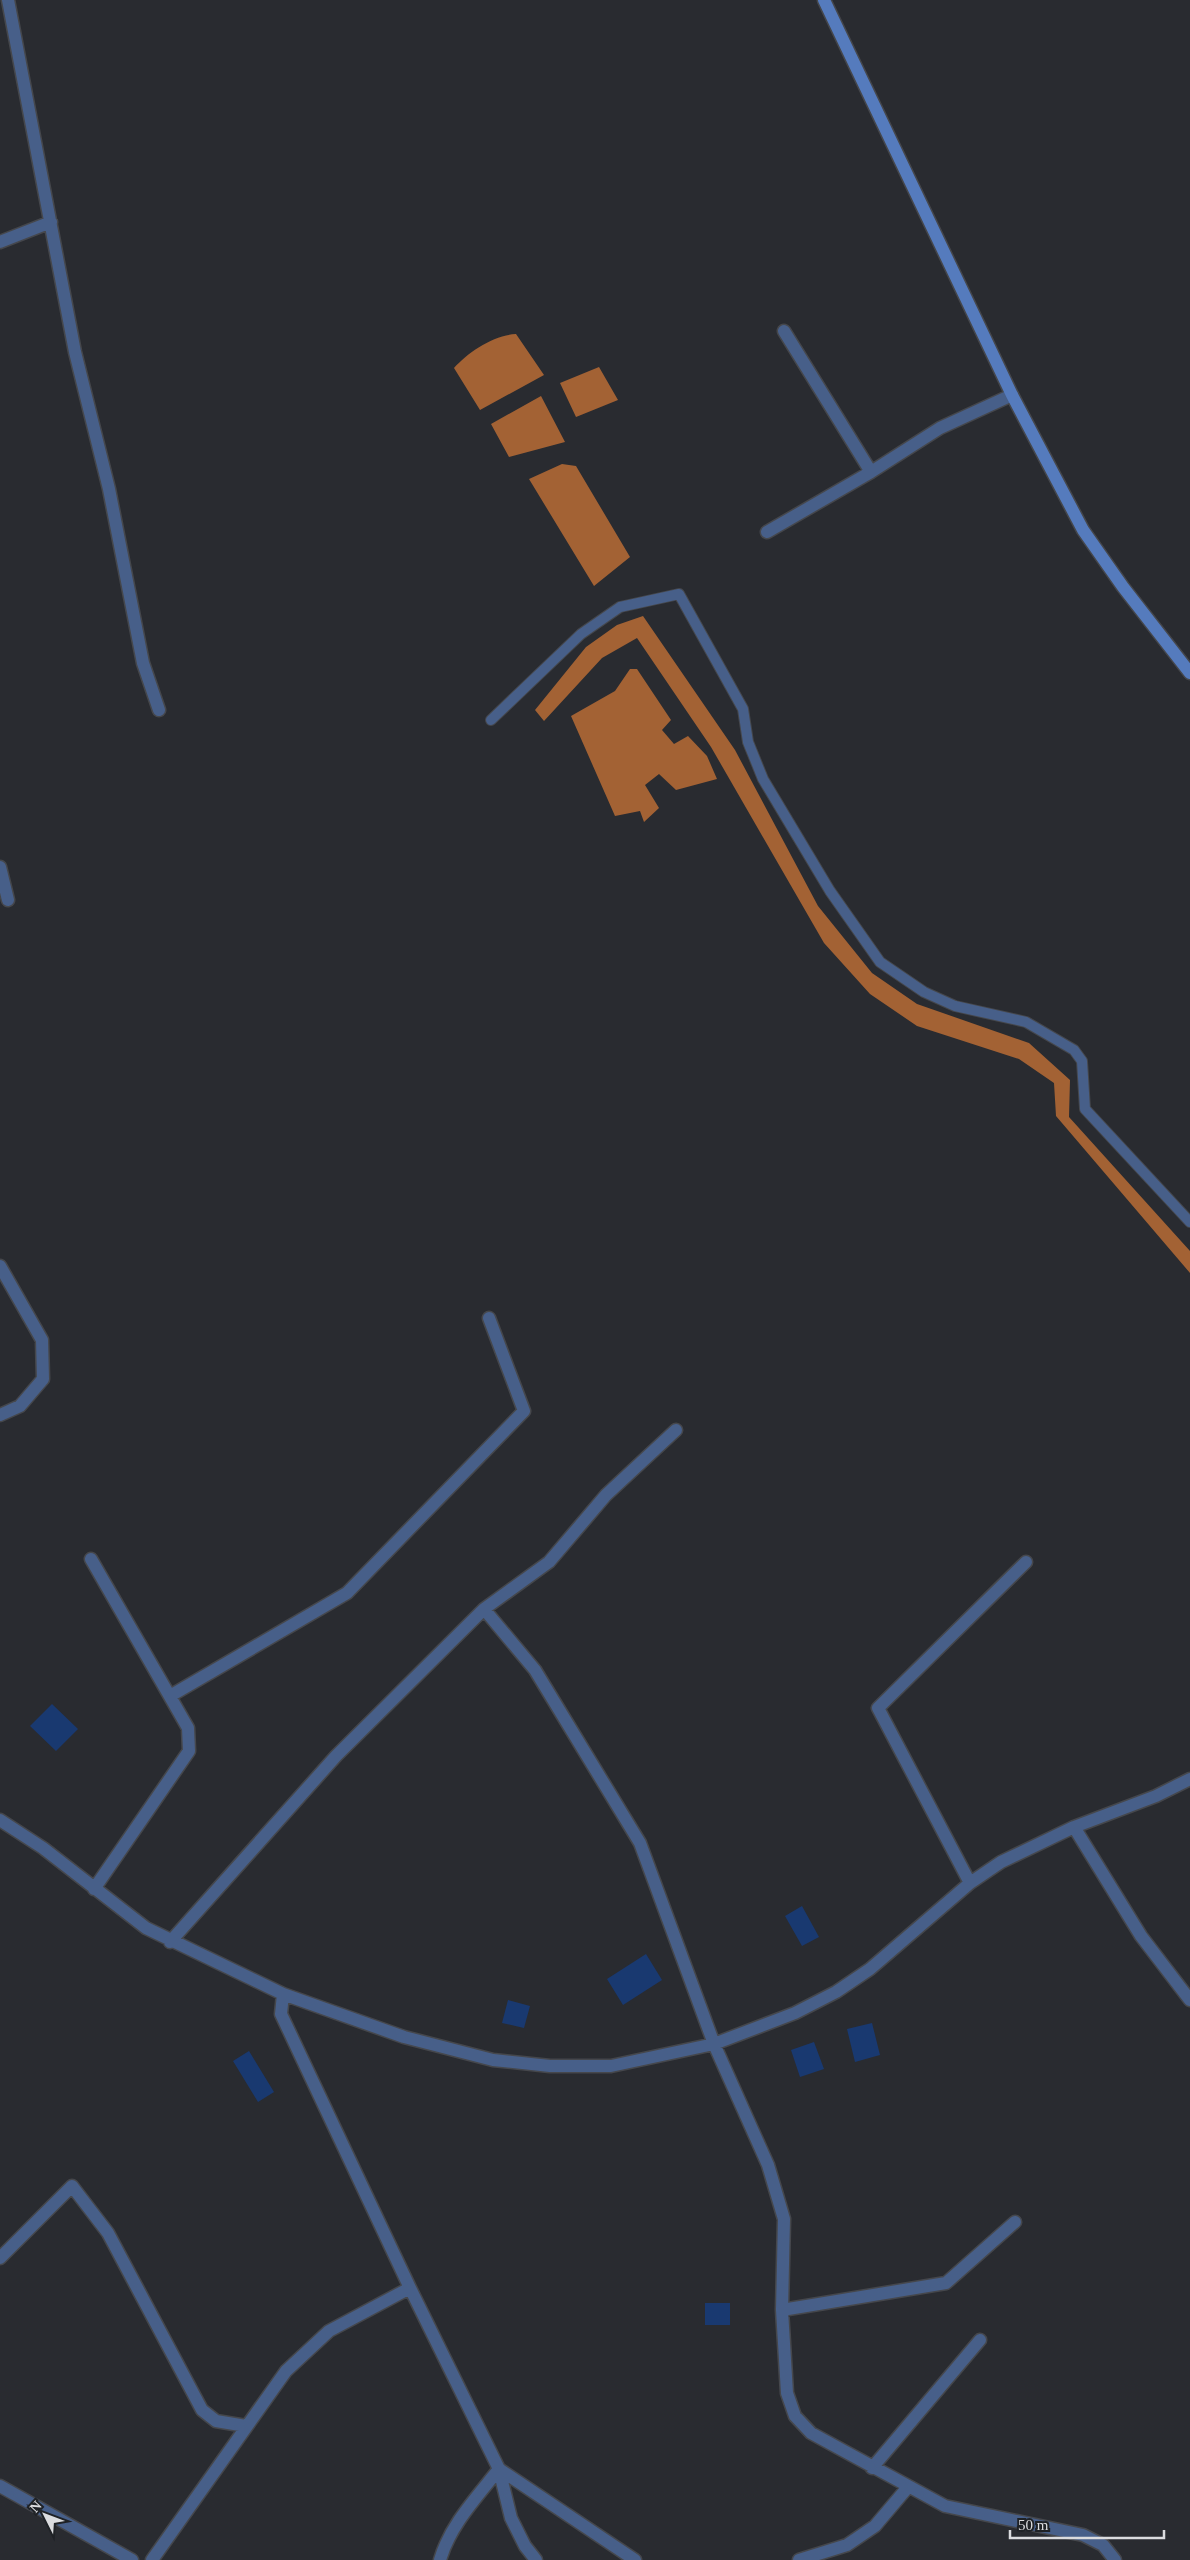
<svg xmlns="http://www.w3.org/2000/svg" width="1190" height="2560" font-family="Georgia,serif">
<rect width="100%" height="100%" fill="#292b30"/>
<path fill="#a36234" d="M 516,334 L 544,375 L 480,410 L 454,368 C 468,352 494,335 516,334 Z
M 599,367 L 618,400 L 576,417 L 560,383 Z
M 541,396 L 565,442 L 509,457 L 491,424 Z
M 562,464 L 576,466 L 630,557 L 594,586 L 529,479 Z
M 643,616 L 735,750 L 818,906 L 872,973 L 917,1004 L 1029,1043 L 1070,1080 L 1069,1117 L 1190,1251 L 1190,1273 L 1056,1116 L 1054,1083 L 1019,1059 L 917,1026 L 870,994 L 824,943 L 711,747 L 637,638 L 602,658 L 544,721 L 535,710 L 586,647 L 617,625 Z
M 630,669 L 637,669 L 671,720 L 662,730 L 674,744 L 688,736 L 707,756 L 717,779 L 676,790 L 659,774 L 645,785 L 659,808 L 644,822 L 640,811 L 615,816 L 571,716 L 615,691 Z"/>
<path fill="#193970" d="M 52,1704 L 78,1729 L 56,1751 L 30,1726 Z
M 802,1906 L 819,1937 L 802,1946 L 785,1916 Z
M 646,1954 L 662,1980 L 623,2005 L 607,1979 Z
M 508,2000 L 530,2006 L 524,2028 L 502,2023 Z
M 872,2023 L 880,2055 L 855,2062 L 847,2029 Z
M 814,2042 L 824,2069 L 800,2077 L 791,2050 Z
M 249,2051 L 274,2092 L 258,2102 L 233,2061 Z
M 705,2303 L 730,2303 L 730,2325 L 705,2325 Z"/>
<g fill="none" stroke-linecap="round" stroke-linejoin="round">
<g stroke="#45474c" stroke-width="12">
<path id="lane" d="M 491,720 L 581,634 L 620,607 L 679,594 L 743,709 L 748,742 L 763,779 L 830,891 L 880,962 L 924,992 L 955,1006 L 1026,1022 L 1074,1050 L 1082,1061 L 1085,1109 L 1190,1222"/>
</g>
<g stroke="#45474c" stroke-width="15">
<path id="street" d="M 8,0 L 75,352 L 109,489 L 143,663 L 159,710
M 0,242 L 51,222
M 784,331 L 871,472
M 767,532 L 871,472 L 940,428 L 1012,395
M 0,867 L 8,900
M 0,1266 L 42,1340 L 43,1379 L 20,1406 L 0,1415
M 91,1559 L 188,1728 L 189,1751 L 94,1889
M 484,1609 L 535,1670 L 640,1843 L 714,2044 L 768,2165 L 784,2219 L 782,2310 L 787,2393 L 795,2416 L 811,2433 L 945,2506 L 1083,2535 L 1103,2545 L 1115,2560
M 170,1696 L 347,1593 L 524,1411 L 489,1318
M 0,1820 L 43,1848 L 146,1928 L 283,1994 L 404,2037 L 493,2060 L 550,2066 L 611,2066 L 714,2044 L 795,2013 L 836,1992 L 870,1969 L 970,1883 L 1001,1862 L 1074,1827 L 1156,1796 L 1190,1779
M 1074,1827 L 1141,1936 L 1190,2000
M 970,1883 L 878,1708 L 1026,1562
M 170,1942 L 336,1756 L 484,1609 L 549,1562 L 606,1495 L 676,1430
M 283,1994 L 281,2014 L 410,2288 L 499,2469 L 511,2518 L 525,2546 L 536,2560
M 0,2258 L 72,2186 L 108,2233 L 202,2410 L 216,2421 L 246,2426
M 782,2310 L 946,2283 L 1015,2222
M 872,2468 L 980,2340
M 499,2469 L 635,2560
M 0,2486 L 132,2560
M 152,2560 L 286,2371 L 329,2331 L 410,2288
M 440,2560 C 450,2525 477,2497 499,2469
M 799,2560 L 847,2545 L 875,2526 L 908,2487"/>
</g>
<g stroke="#45474c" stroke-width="15">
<path id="secondary" d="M 824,0 L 1012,395 L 1083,530 L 1123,587 L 1190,673"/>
</g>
<use href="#lane" stroke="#475f89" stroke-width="10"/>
<use href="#street" stroke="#475f89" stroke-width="12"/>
<use href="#secondary" stroke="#557bbd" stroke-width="12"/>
</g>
<g transform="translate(45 2515) rotate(312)" stroke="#1f2226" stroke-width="4" paint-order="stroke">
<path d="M0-4L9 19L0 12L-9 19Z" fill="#dbdcdf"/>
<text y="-8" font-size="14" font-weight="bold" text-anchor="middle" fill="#dbdcdf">N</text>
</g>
<path d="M1010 2530v8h154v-8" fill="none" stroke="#dbdcdf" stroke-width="2.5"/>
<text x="1018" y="2530" font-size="15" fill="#dbdcdf" stroke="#1f2226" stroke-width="4" paint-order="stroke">50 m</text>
</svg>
